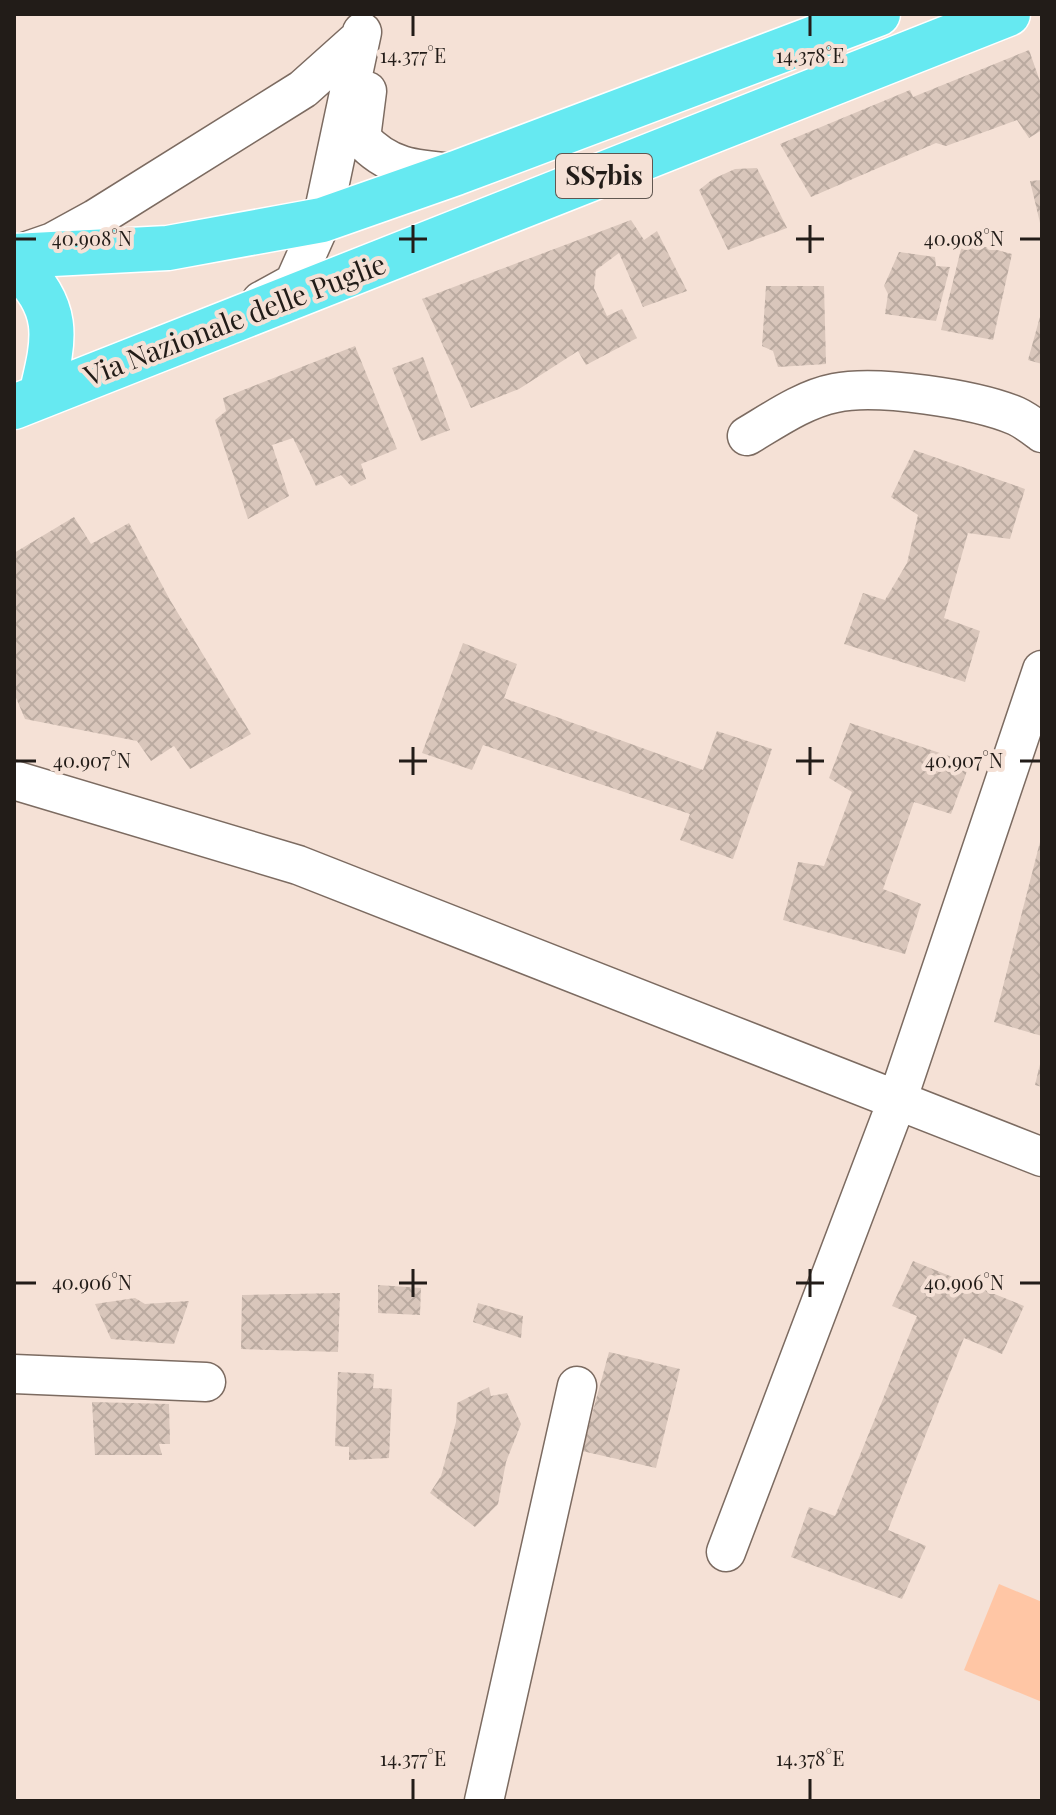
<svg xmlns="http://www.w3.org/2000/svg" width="1056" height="1815" font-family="'Playfair Display',serif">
<defs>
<pattern id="building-cross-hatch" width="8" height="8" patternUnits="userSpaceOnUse" patternTransform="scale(2)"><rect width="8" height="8" fill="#d9c6bb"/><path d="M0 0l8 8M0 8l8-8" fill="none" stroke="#baaaa0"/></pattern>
</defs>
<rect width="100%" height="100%" fill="#f5e1d6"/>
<path fill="#ffc6a5" d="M 999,1584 L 1042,1602 L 1042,1702 L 964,1670 Z"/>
<path fill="url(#building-cross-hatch)" d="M 1029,50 L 1042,87 L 1042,130 L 1029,138 L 1017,120 L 946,146 L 936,143 L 811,197 L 780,144 L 910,90 L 913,97 Z
M 757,168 L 787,228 L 728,250 L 699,190 L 713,179 L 735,169 Z
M 1042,180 L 1042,227 L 1041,227 L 1030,181 Z
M 631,220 L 644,240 L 657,231 L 687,291 L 643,307 L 619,253 L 596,270 L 594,288 L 607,316 L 622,309 L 637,338 L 586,365 L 578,351 L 519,389 L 471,408 L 422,299 Z
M 963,241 L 1012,254 L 993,340 L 941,330 Z
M 899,252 L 935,257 L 936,266 L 950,267 L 936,321 L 885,314 L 888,294 L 884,286 Z
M 766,286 L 824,286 L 826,364 L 778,367 L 773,351 L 762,346 Z
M 1041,313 L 1042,314 L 1042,364 L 1028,360 Z
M 355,346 L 397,449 L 361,464 L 366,479 L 351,486 L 341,475 L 316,486 L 293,438 L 272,445 L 289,496 L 248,519 L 215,420 L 226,411 L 223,398 Z
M 423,357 L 450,430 L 421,441 L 392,368 Z
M 914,450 L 1025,489 L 1010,539 L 968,533 L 944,618 L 980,631 L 965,682 L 844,644 L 863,593 L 885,600 L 907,563 L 918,515 L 891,497 Z
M 74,517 L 91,544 L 129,523 L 170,600 L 251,734 L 190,769 L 174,746 L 151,761 L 137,741 L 25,719 L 14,693 L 14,553 Z
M 463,643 L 517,664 L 504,698 L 703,770 L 717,731 L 772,749 L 733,859 L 680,840 L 690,814 L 483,745 L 472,770 L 422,753 Z
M 850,723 L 970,763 L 951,814 L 914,802 L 883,889 L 921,904 L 905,954 L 783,920 L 798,862 L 824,866 L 852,792 L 829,778 Z
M 1041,838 L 1042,838 L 1042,1036 L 994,1022 Z
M 1041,1060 L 1042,1060 L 1042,1087 L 1035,1085 Z
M 913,1261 L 1024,1306 L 1002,1354 L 964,1338 L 888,1530 L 926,1546 L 902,1599 L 791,1557 L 809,1507 L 835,1516 L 917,1316 L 892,1306 Z
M 378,1285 L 421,1288 L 420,1315 L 378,1313 Z
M 340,1293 L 338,1352 L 241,1349 L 242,1295 Z
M 135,1298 L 145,1304 L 189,1301 L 174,1344 L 111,1339 L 95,1304 Z
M 478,1303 L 523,1316 L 521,1338 L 473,1322 Z
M 609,1352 L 680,1369 L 656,1468 L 582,1451 Z
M 338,1372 L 374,1374 L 373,1388 L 392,1389 L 389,1458 L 349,1460 L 349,1447 L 335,1446 Z
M 489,1387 L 491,1396 L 507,1393 L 521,1424 L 506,1462 L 498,1504 L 475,1527 L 430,1493 L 441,1476 L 456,1422 L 457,1403 Z
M 92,1402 L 169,1404 L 170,1444 L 159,1444 L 162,1455 L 95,1455 Z"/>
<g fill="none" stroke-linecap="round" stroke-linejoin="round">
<g stroke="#7c6b61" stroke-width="41">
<path id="minor" d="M 367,91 L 361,138 C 388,169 418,170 456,173
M 27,251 L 53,242 L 95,219 L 303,89 L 360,38
M 261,301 L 294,283 L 322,220 L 362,32
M 747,436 C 774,420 804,399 835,393 C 877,384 976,399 1016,416 C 1025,420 1034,427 1042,433
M 14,780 L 298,865 L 1042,1157
M 14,1374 L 206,1382
M 726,1552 L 897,1101 L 1042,670
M 484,1801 L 577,1386"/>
</g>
<g stroke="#fff" stroke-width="47">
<path id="major" d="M 14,256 L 168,248 L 322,220 L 456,173 L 878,14
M 14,262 C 61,309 56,334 41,395
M 14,407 L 1008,14"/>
</g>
<use href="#minor" stroke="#fff" stroke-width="38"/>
<use href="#major" stroke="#66e9f1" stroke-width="44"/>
</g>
<path fill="none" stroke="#221c18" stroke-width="3" d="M 413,16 L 413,36M 810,16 L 810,36M 413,225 L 413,253M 810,225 L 810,253M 16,239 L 36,239M 399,239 L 427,239M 796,239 L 824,239M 1020,239 L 1040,239M 413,747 L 413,775M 810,747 L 810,775M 16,761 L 36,761M 399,761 L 427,761M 796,761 L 824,761M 1020,761 L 1040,761M 413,1269 L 413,1297M 810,1269 L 810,1297M 16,1283 L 36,1283M 399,1283 L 427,1283M 796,1283 L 824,1283M 1020,1283 L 1040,1283M 413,1779 L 413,1799M 810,1779 L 810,1799"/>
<g text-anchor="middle" stroke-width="8" stroke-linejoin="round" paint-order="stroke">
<rect fill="#f5e1d6" stroke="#615751" stroke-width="2" x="556" y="154" width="96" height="44" rx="6"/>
<g font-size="26" font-weight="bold" fill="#221c18">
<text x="604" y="185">SS7bis</text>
</g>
<g font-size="28" fill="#221c18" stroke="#f5e1d6">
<text transform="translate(235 320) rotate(-21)" y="10">Via Nazionale delle Puglie</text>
</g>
</g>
<g font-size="20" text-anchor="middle" fill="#221c18" stroke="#f5e1d6" stroke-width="8" stroke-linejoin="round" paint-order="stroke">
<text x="413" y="63">14.377°E</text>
<text x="810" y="63">14.378°E</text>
<text x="92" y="246">40.908°N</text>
<text x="964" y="246">40.908°N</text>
<text x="92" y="768">40.907°N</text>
<text x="964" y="768">40.907°N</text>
<text x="92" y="1290">40.906°N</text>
<text x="964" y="1290">40.906°N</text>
<text x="413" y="1766">14.377°E</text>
<text x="810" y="1766">14.378°E</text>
</g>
<rect width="1056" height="1815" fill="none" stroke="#221c18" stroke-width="32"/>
</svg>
